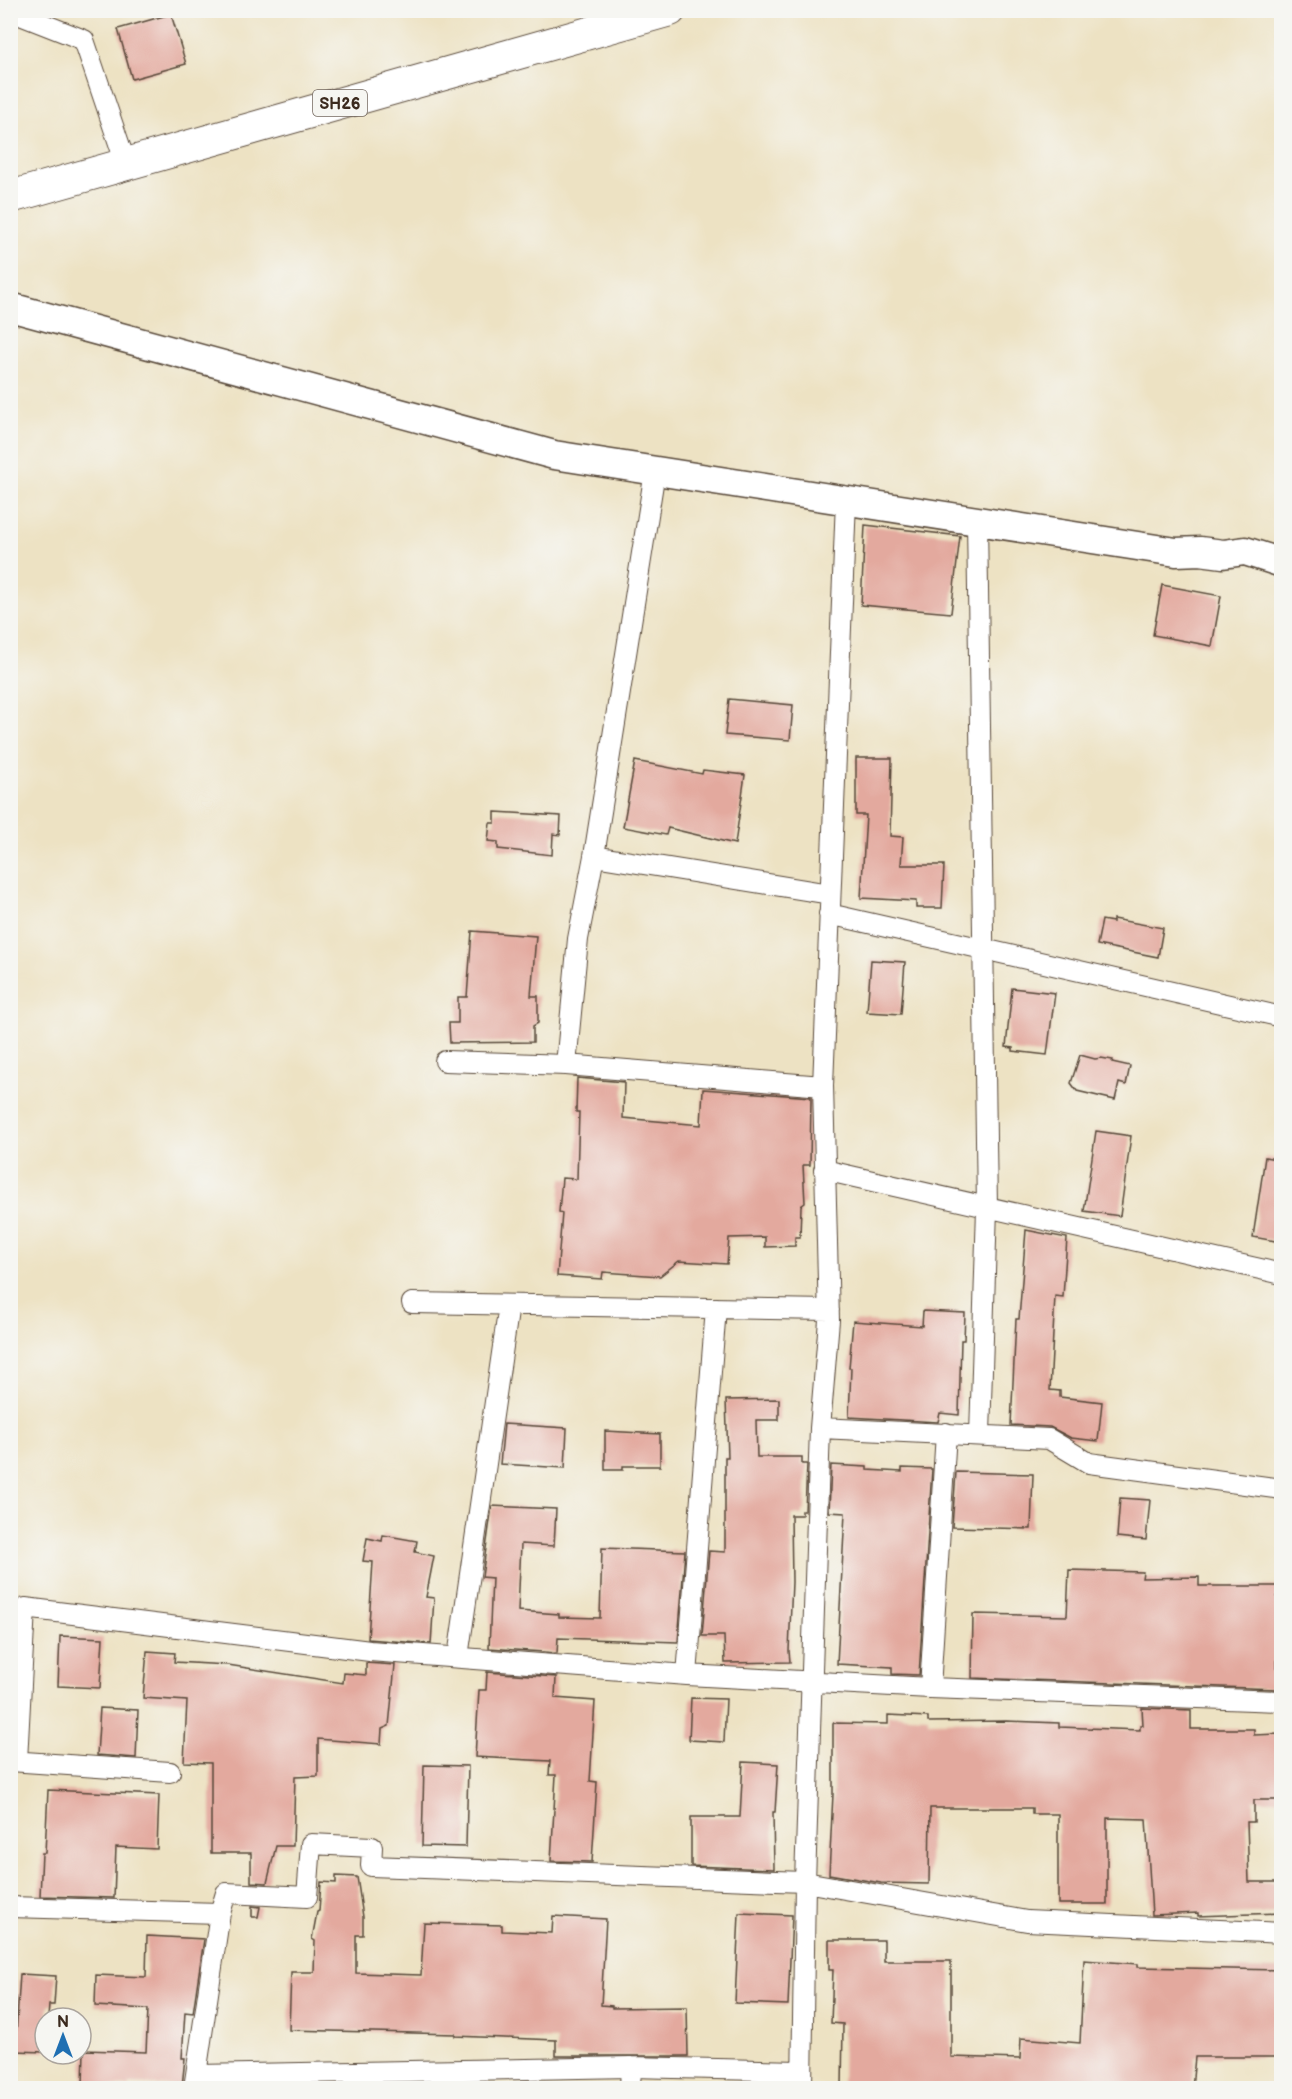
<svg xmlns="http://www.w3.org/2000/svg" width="1292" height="2099" font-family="'Balsamiq Sans',sans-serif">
<rect width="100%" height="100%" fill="#f6f6f2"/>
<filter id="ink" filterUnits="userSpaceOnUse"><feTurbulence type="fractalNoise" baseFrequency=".0167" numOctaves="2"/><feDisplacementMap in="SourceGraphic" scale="12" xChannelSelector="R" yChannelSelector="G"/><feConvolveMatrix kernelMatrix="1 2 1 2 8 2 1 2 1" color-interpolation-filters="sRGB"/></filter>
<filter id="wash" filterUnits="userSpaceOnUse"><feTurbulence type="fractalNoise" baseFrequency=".008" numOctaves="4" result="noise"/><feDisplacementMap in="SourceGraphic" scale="24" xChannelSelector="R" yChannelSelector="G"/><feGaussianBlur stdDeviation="1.35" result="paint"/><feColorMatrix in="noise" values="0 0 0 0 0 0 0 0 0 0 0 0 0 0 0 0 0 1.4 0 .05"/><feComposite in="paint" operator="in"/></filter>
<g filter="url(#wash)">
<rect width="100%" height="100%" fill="#ede2c3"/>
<g id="blocks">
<path fill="#e3a99e" d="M 171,14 L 186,64 L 132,79 L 118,29 Z
M 865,525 L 960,536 L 951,613 L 861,605 Z
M 1162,585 L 1221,596 L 1212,646 L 1153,635 Z
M 729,699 L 793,705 L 790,740 L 725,735 Z
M 856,758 L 892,758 L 890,836 L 903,837 L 901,865 L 944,865 L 942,908 L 916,908 L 916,901 L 861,898 L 866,815 L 856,815 Z
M 635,761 L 702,774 L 703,770 L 745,775 L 735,844 L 668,828 L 666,835 L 623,827 Z
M 495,812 L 561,816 L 560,835 L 553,834 L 552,855 L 498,849 L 498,842 L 488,841 L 490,823 L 495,823 Z
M 1113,919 L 1163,928 L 1158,957 L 1097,945 L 1102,920 L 1113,922 Z
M 472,931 L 536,936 L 531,996 L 538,996 L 538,1023 L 533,1026 L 533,1042 L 450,1043 L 449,1023 L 458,1023 L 458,997 L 467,997 Z
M 871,960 L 905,962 L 901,1014 L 867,1012 Z
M 1012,988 L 1055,993 L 1047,1055 L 1013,1051 L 1013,1048 L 1006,1047 Z
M 1080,1055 L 1095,1059 L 1101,1058 L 1113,1060 L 1112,1062 L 1130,1066 L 1126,1085 L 1119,1083 L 1115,1100 L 1077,1091 L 1071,1083 Z
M 577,1078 L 624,1082 L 623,1118 L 701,1125 L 703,1089 L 811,1097 L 810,1165 L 803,1165 L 805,1203 L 801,1206 L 800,1237 L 795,1237 L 795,1246 L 765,1247 L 765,1237 L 729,1238 L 727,1264 L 679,1261 L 660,1276 L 603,1272 L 602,1279 L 557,1276 L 562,1213 L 559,1212 L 562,1178 L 577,1179 L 579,1112 L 576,1112 Z
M 1096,1131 L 1131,1136 L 1120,1216 L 1084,1211 Z
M 1265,1157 L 1281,1160 L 1281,1242 L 1253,1237 Z
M 1026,1230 L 1067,1238 L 1063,1297 L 1055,1296 L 1050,1390 L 1060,1391 L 1060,1397 L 1102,1402 L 1098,1441 L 1071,1438 L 1050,1427 L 1011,1425 L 1016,1319 L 1019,1319 Z
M 923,1311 L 965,1313 L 964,1340 L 961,1340 L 959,1415 L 940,1413 L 938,1422 L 849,1417 L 851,1368 L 849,1368 L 853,1321 L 922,1326 Z
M 779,1399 L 779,1420 L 756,1420 L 757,1457 L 802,1457 L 802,1464 L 807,1464 L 805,1511 L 802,1511 L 802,1515 L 791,1515 L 792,1582 L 789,1651 L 790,1662 L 725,1663 L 724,1636 L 702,1636 L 709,1551 L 725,1552 L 725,1457 L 728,1457 L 726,1400 Z
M 504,1424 L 567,1428 L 565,1468 L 500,1464 Z
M 605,1431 L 660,1434 L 660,1466 L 623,1466 L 623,1470 L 605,1470 Z
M 831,1465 L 867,1467 L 867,1470 L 902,1472 L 902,1468 L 932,1469 L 919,1675 L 892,1674 L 892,1667 L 837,1664 L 845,1513 L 829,1512 Z
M 956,1472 L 1033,1474 L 1031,1529 L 952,1527 Z
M 1120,1498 L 1150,1500 L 1146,1540 L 1117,1537 Z
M 492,1506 L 556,1509 L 554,1546 L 521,1544 L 518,1611 L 559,1614 L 559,1617 L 600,1618 L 602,1548 L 685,1551 L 678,1642 L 558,1638 L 557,1653 L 489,1648 L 492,1578 L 482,1577 Z
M 383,1535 L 417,1541 L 415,1552 L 434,1556 L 426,1597 L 434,1598 L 431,1644 L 368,1639 L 373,1562 L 363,1561 L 367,1538 L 382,1541 Z
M 1069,1570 L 1143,1572 L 1142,1578 L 1199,1577 L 1199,1586 L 1277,1586 L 1277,1689 L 972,1678 L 973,1614 L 1067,1616 Z
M 60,1636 L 103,1638 L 100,1688 L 58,1686 Z
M 147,1651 L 175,1653 L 174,1662 L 228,1665 L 343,1683 L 344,1673 L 366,1675 L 366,1663 L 395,1665 L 389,1726 L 382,1729 L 381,1744 L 318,1739 L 318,1776 L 295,1777 L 293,1846 L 276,1846 L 267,1883 L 251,1882 L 251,1853 L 211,1853 L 211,1763 L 184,1762 L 187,1701 L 143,1698 Z
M 487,1672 L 556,1677 L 555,1698 L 595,1701 L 590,1781 L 597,1782 L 592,1862 L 551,1861 L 556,1775 L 549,1775 L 550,1761 L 475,1757 L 479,1690 L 486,1690 Z
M 691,1698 L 726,1699 L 724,1742 L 689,1740 Z
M 100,1708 L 138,1710 L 136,1758 L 97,1755 Z
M 1142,1708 L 1191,1710 L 1191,1729 L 1254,1729 L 1254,1735 L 1281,1734 L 1281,1800 L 1254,1800 L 1254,1822 L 1247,1822 L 1249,1882 L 1281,1882 L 1281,1913 L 1198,1916 L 1198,1913 L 1152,1915 L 1146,1819 L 1107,1818 L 1107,1904 L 1058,1904 L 1058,1814 L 1032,1814 L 1032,1808 L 930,1808 L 929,1884 L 881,1883 L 829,1874 L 833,1794 L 833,1723 L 888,1724 L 888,1715 L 928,1717 L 928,1722 L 1006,1721 L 1059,1723 L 1059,1727 L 1140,1730 L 1140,1725 L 1143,1725 Z
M 743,1762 L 778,1764 L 775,1812 L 773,1812 L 774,1869 L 691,1866 L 691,1817 L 740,1817 Z
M 424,1765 L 468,1766 L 466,1847 L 422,1846 Z
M 48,1790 L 159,1795 L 157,1849 L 116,1847 L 114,1898 L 40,1896 L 42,1853 L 45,1853 Z
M 336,1876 L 357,1877 L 363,1917 L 363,1935 L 356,1935 L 356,1973 L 421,1975 L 424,1923 L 502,1925 L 502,1931 L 552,1933 L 553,1916 L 606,1919 L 601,2005 L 612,2006 L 612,2008 L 687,2007 L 688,2056 L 556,2056 L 556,2040 L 455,2036 L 455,2034 L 289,2030 L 291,1972 L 314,1972 L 315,1941 L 312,1939 L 317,1912 L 319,1911 L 321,1882 L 336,1883 Z
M 252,1906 L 260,1907 L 258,1917 L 252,1917 Z
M 739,1913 L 792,1915 L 788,2005 L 735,2003 Z
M 147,1936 L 204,1939 L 193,2013 L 185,2012 L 182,2058 L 185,2058 L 182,2086 L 130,2084 L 129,2087 L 83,2085 L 84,2050 L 146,2052 L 148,2009 L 95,2006 L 96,1975 L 146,1977 Z
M 829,1940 L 884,1940 L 884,1961 L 951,1961 L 951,2057 L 1020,2059 L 1021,2038 L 1080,2043 L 1084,1960 L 1138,1964 L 1138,1967 L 1281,1970 L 1281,2057 L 1195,2057 L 1192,2088 L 842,2088 L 843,2024 L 831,2023 L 833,1970 L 829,1970 Z
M 20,1974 L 56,1976 L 54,2005 L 49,2005 L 48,2018 L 45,2018 L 45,2052 L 15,2051 Z"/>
</g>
</g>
<g filter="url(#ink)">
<use href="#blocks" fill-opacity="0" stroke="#564637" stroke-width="1.5"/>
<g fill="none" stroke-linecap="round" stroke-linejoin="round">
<g stroke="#564637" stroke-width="22">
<path id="street" d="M 10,11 L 84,40 L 126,164
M 977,520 L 987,1208 L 980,1435
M 594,856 L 830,894
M 829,914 L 1282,1017
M 445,1061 L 566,1065 L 823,1086
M 566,1065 L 578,939 L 594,856 L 655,471
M 824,1170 L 1282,1274
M 412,1303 L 829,1310
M 820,1428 L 1049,1439 L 1089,1463 L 1282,1489
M 458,1657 L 509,1305
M 687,1675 L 716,1308
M 930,1688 L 946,1433
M 10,1761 L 170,1772
M 17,1761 L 25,1608 L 370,1651 L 687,1675 L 930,1688 L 1282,1701
M 10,1907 L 220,1913 L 226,1893 L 307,1897 L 311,1844 L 372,1847 L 371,1866 L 805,1882 L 1027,1921 L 1282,1933
M 197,2075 L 631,2067 L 801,2071
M 194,2088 L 220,1913
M 630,2088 L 631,2067
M 802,2088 L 805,1882 L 820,1428 L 829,1320 L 823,1086 L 846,500"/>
</g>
<g stroke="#564637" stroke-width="31">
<path id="secondary" d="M 10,307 L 554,455 L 1176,552 L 1200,551 L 1223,554 L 1245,551 L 1282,563"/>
</g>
<g stroke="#564637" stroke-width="34">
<path id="primary" d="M 10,197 L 670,10"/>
</g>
<use href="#street" stroke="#fff" stroke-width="20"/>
<use href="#secondary" stroke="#fff" stroke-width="28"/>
<use href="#primary" stroke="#fff" stroke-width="32"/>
</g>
</g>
<g text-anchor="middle" stroke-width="6" stroke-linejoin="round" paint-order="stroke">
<rect fill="#f6f6f2" stroke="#73675e" stroke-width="1.5" x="313" y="90" width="54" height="26" rx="4.5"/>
<g font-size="16" font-weight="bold" fill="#3b2a1e">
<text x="340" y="109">SH26</text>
</g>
</g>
<rect width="1292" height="2099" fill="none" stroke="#f6f6f2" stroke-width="36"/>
<g transform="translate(63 2036)"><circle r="28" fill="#f6f6f2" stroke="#aba49d" stroke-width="1.5"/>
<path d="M0-4.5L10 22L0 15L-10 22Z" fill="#1f6fb2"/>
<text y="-9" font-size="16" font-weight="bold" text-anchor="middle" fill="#3b2a1e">N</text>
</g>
</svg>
